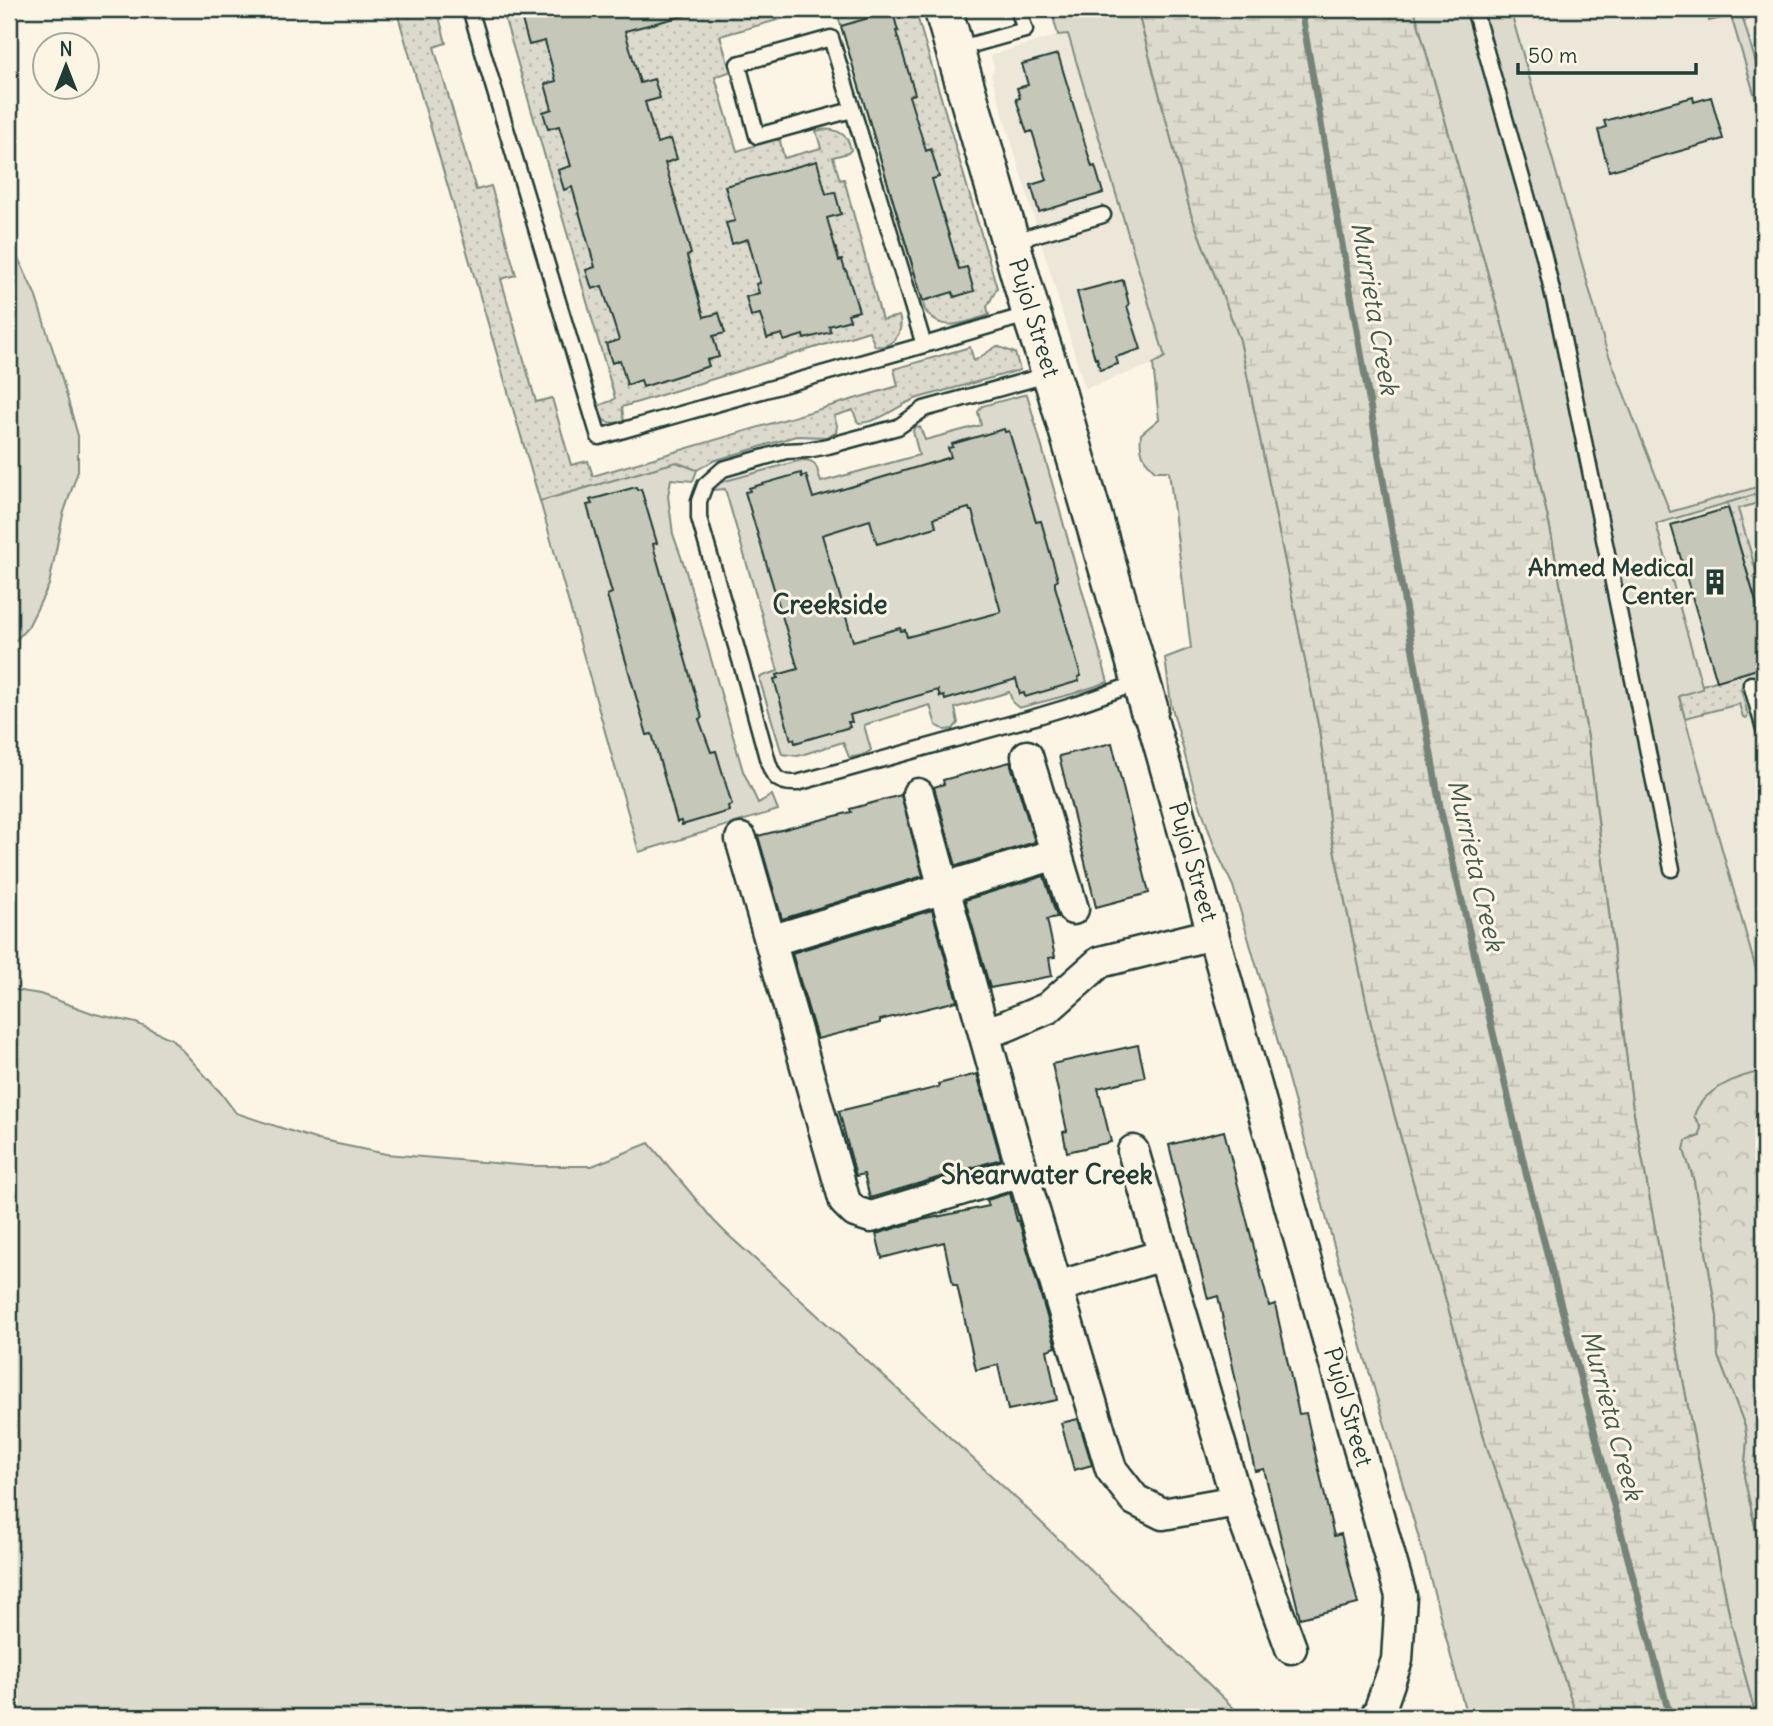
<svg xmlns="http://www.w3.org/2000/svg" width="1773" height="1726" font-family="Delius,sans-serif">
<defs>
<pattern id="forest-crowns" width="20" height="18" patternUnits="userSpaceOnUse" patternTransform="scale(1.75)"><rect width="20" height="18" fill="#dcdacc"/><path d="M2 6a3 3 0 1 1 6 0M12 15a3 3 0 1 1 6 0" fill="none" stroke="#bcbcb0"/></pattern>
<pattern id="wetland-marsh" width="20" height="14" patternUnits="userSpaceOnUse" patternTransform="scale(1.75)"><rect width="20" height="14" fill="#dcdacc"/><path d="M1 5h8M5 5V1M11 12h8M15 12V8" fill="none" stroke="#bcbcb0"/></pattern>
<pattern id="garden-dots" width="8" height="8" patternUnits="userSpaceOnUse" patternTransform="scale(1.75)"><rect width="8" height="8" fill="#dcdacc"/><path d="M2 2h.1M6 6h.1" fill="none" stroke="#bcbcb0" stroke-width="1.8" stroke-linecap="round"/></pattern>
</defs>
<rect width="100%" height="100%" fill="#fcf5e5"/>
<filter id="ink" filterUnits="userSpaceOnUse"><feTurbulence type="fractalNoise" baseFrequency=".0143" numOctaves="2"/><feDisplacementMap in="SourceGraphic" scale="14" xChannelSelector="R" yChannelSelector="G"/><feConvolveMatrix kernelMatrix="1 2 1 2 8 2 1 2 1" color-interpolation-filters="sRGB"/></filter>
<g filter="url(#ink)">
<path fill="#ece7d8" d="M 1510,9 L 1753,9 L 1764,48 L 1764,998 L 1679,696 L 1702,685 Z
M 1067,34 L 1165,358 L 1153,364 L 1085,389 L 991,74 L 994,68 L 991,55 L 1058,35 Z"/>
<path fill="#dcdacc" stroke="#7e8c80" stroke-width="2" d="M 1051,9 L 1137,9 L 1191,214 L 1240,340 L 1319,729 L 1324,764 L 1330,830 L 1377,1052 L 1486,1444 L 1577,1717 L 1467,1717 L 1424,1555 L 1363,1351 L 1265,995 L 1233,886 L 1215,848 L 1193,785 L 1171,704 L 1165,658 L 1191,648 L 1169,471 L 1155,471 C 1143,459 1139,452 1141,434 L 1159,419 L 1153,364 L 1165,357 L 1068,34 L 1058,35 Z
M 1414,9 L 1510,9 L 1605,345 L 1670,512 L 1764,485 L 1764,492 L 1656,524 L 1703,689 L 1679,697 L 1764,998 L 1764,1072 L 1760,1072 L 1694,1116 L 1701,1127 L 1700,1136 L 1692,1138 L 1684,1150 L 1694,1181 L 1701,1221 L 1717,1316 L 1718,1356 L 1745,1426 L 1747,1441 L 1744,1476 L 1764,1567 L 1764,1717 L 1756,1717 L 1731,1623 L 1691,1423 L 1632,1103 L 1588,738 L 1550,528 L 1513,364 Z
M 1731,9 L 1740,9 L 1764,90 L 1764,127 L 1731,16 L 1709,21 L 1708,15 Z
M 9,250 L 19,260 L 35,294 L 60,372 L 78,436 L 78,471 L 63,515 L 49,585 L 28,627 L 9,648 Z
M 1027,394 L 1108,682 L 1072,694 L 1019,708 L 1013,703 L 1009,692 L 955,708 L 958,723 L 953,729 L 945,730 L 936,725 L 930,705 L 864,725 L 871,750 C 866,755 856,757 849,757 L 843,742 L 798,756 L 782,754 L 760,681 L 760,677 L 778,671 L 725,489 L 712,490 L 712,486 L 714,484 L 802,460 C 819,460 816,469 821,482 L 919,455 L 913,431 L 915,426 L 920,427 L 925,440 L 981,425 L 978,412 L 982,406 Z
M 676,462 L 697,470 L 693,481 L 671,479 L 668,496 L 673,534 L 685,568 L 743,771 L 758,803 L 772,795 L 778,810 L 639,852 L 540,501 Z
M 9,989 L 40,994 L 95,1014 L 136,1023 L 172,1039 L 220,1092 L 236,1113 L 318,1140 L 386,1154 L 530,1166 L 592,1166 L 649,1143 L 714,1221 L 727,1234 L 814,1312 L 1021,1503 L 1243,1717 L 9,1717 Z"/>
<path fill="url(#forest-crowns)" stroke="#7e8c80" stroke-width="2" d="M 1760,1072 L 1764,1072 L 1764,1567 L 1744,1476 L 1747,1441 L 1745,1426 L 1718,1356 L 1717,1316 L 1694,1181 L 1684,1150 L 1686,1141 L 1700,1136 L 1701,1127 L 1694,1116 C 1701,1091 1737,1076 1760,1072 Z"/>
<path fill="url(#wetland-marsh)" stroke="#7e8c80" stroke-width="2" d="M 1137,9 L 1414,9 L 1513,364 L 1550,528 L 1588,738 L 1632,1103 L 1691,1423 L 1731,1623 L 1756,1717 L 1577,1717 L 1486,1444 L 1377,1052 L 1330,830 L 1324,764 L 1319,729 L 1240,340 L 1191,214 Z"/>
<path fill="url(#garden-dots)" stroke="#7e8c80" stroke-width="2" d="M 396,9 L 437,9 L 446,43 L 434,47 L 476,190 L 491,186 L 516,275 L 501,279 L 536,402 L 552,398 L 571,465 L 588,461 L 593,476 L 898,386 L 894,369 L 970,347 L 974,361 L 997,346 L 1015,353 L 1020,370 L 918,398 C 897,405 882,422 859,423 L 857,421 L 853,410 L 834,416 L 837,425 L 836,433 L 826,437 L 796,436 L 713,461 L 697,470 L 676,462 L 540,501 Z
M 502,9 L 817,9 L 720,36 L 730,70 L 729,72 L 715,77 L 737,151 L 776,139 L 780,141 L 784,158 L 821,148 L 816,131 C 832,127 848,131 851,150 L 848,153 L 833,157 L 840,180 L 844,179 L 882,320 L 899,316 C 905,332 892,349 875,346 L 869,331 L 622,407 L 624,422 C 609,424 600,424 599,406 C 604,402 611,403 615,398 Z
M 836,9 L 915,9 L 997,288 L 987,307 L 989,315 C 966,322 941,335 925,310 Z
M 1764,492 L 1764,501 L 1738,509 L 1764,598 L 1764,629 L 1727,503 Z
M 1764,667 L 1764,685 L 1763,681 L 1742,686 L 1741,689 L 1748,715 L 1747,718 L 1743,717 L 1739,704 L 1685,718 L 1679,696 L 1702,689 L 1702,685 Z"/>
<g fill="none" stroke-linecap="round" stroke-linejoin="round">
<path stroke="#758479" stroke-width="7" d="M 1301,9 L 1441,812 L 1527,1177 L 1670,1717"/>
</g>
<path fill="#c5c7b9" stroke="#1f3d34" stroke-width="2" fill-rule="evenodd" d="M 519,9 L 686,9 L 687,15 L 625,31 L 640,83 L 654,79 L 660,98 L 645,102 L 657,143 L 671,139 L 677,159 L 665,163 L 691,254 L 687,256 L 704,317 L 719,313 L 725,333 L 713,336 L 719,357 L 707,360 L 709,366 L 643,387 L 641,380 L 627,385 L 620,360 L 612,363 L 606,344 L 619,340 L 602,286 L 592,289 L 586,270 L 595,267 L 572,187 L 564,190 L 558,170 L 571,166 L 559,126 L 548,129 L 543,112 L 552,109 L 545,84 L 556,81 L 545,41 L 529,45 Z
M 889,9 L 892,9 L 898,31 L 896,31 L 915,94 L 909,96 L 926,151 L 931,149 L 939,177 L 932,179 L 959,269 L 967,267 L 974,291 L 954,297 L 953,292 L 923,301 L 841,26 L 872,17 L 871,14 Z
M 1058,54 L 1092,167 L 1095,166 L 1103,193 L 1039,212 L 1031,185 L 1047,180 L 1032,131 L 1027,133 L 1016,99 L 1020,98 L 1017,88 L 1028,85 L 1022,64 Z
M 1693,97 L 1694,102 L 1711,97 L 1723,139 L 1609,171 L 1598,130 L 1606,127 L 1604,121 Z
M 817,161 L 826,194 L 835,192 L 841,214 L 827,218 L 839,261 L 842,260 L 845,270 L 846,270 L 859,311 L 848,314 L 850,320 L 829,326 L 831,332 L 804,339 L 803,335 L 784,341 L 782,334 L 767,338 L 760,314 L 751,316 L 746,297 L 759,293 L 756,284 L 760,283 L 748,239 L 732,244 L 726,223 L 735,221 L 725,186 Z
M 1123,280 L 1129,305 L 1127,306 L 1141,349 L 1116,357 L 1118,364 L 1100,370 L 1097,358 L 1095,359 L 1077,292 Z
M 1004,429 L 1005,432 L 1009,431 L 1036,522 L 1041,521 L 1058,580 L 1055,581 L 1055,586 L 1081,676 L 1078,677 L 1079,681 L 1025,697 L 1024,693 L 1020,694 L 1016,679 L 945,700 L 944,696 L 940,697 L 938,690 L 850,715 L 852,722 L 848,722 L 850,727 L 795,743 L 794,739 L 791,740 L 774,679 L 778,678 L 777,675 L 798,669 L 745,492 L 750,491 L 749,488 L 801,473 L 802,477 L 806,475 L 813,498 L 951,457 L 948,448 L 953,447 L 952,444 ZM 969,508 L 970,511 L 972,511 L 1001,612 L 907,637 L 905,630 L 901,631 L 900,628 L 853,641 L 822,535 L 870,520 L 877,544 L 936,527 L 934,518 Z
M 636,487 L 637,490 L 641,489 L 657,543 L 653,544 L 654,549 L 702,718 L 699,719 L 711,752 L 716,751 L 732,805 L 728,806 L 729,811 L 682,825 L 681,821 L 677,822 L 652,734 L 647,735 L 607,595 L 612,593 L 587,505 L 592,504 L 590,500 Z
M 1728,508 L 1764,629 L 1764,667 L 1717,681 L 1671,525 Z
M 1112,743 L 1149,893 L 1096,907 L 1059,756 Z
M 1010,762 L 1035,842 L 956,866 L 934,787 L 944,784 L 943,780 Z
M 901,795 L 923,876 L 782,919 L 758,836 L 851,812 L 850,809 Z
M 1044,876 L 1057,917 L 1047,919 L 1055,957 L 1049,958 L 1052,976 L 990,988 L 965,900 Z
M 932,910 L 957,1001 L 880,1020 L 880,1023 L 817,1039 L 792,953 Z
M 1138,1045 L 1145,1077 L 1098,1088 L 1111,1142 L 1067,1152 L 1063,1132 L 1067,1131 L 1052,1064 Z
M 977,1074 L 1001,1159 L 870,1198 L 864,1174 L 856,1176 L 839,1111 L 939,1087 L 938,1084 Z
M 1224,1131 L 1269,1306 L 1275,1304 L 1299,1414 L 1306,1413 L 1334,1536 L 1341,1534 L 1358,1604 L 1300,1618 L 1264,1469 L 1255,1471 L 1218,1296 L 1208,1299 L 1169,1145 Z
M 1010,1193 L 1017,1221 L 1019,1221 L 1056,1347 L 1047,1350 L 1057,1400 L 1008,1410 L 998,1365 L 976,1370 L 957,1285 L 953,1285 L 944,1242 L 882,1258 L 876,1234 L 922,1220 L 989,1206 L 987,1200 Z
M 1078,1419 L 1092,1465 L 1074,1470 L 1061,1423 Z"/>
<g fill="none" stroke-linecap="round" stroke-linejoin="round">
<g stroke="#1f3d34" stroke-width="19">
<path id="service" d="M 470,9 L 599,437 L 924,345 L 1030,314
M 1474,9 L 1544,256 L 1560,325 L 1672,869
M 957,49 L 1025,30 L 1018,9
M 852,110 L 757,136 L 738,64 L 831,38 L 924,345
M 1010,242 L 1103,215
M 1051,374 L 924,409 L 898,427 L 828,446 L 807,450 L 786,451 L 723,469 L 705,485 L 699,501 L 699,518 L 745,677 L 767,758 C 772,776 777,784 797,783 L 1035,717 L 1078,704 L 1140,682
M 1751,684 L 1764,729"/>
</g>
<g stroke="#1f3d34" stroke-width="35">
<path id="minor" d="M 1149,709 L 1401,1596 L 1397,1660 L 1379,1712 L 1375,1717
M 1027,756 L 1073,909
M 918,794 L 984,1033 L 1006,1026 L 1048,1008 L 1100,962 L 1213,934
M 741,839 L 845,1202 L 855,1212 L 871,1217 L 1022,1171
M 770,941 L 1056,854
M 984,1033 L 1026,1184 L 1111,1469 L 1135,1500 L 1163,1514 L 1237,1501
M 1133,1151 L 1237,1501 L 1291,1648
M 1057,1287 L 1163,1255"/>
</g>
<g stroke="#1f3d34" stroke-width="42">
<path id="tertiary" d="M 943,9 L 1031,313 L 1055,386 L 1149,709"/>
</g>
<use href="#service" stroke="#fcf5e5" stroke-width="14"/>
<use href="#minor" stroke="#fcf5e5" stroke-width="30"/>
<use href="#tertiary" stroke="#fcf5e5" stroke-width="37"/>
</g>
</g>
<defs>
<g id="building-bare" transform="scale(2.1)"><path d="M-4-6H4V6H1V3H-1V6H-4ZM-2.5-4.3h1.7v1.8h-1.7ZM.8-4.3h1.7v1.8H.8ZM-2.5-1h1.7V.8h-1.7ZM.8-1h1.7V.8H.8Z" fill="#1f3d34" stroke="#fcf5e5" stroke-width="2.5" paint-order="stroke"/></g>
</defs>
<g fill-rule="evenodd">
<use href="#building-bare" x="1715" y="582"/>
</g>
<g text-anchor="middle" stroke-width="6" stroke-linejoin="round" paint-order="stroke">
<g font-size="24" fill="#1f3d34" stroke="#fcf5e5">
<text transform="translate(1034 318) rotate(73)" y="8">Pujol Street</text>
<text transform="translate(1193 862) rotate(74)" y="8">Pujol Street</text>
<text transform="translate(1348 1407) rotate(74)" y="8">Pujol Street</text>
</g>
<g font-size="24" font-weight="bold" fill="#1f3d34" stroke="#fcf5e5" text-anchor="end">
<text x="1694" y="576">Ahmed Medical<tspan x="1694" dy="28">Center</tspan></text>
</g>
<g font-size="26" font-style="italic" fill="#435a51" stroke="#fcf5e5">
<text transform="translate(1375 308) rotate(80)" y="9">Murrieta Creek</text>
<text transform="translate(1476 865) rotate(77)" y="9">Murrieta Creek</text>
<text transform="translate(1612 1415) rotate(75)" y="9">Murrieta Creek</text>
</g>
<g font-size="26" font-weight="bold" fill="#1f3d34" stroke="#fcf5e5">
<text x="830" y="614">Creekside</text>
<text x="1047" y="1184">Shearwater Creek</text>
</g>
</g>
<rect width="1773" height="1726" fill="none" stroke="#fcf5e5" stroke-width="35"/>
<rect x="18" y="18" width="1738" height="1691" fill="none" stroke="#1f3d34" stroke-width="2.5" filter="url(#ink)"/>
<g transform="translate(66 66)"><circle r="33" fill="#fcf5e5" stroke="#a4ab9e" stroke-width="2"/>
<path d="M0-5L12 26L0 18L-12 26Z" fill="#1f3d34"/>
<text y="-10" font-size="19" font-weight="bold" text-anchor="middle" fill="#1f3d34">N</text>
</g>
<path d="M1518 63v10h178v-10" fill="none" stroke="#1f3d34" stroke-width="3.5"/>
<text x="1528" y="63" font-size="21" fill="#1f3d34" stroke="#fcf5e5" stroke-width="5" paint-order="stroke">50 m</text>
</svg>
